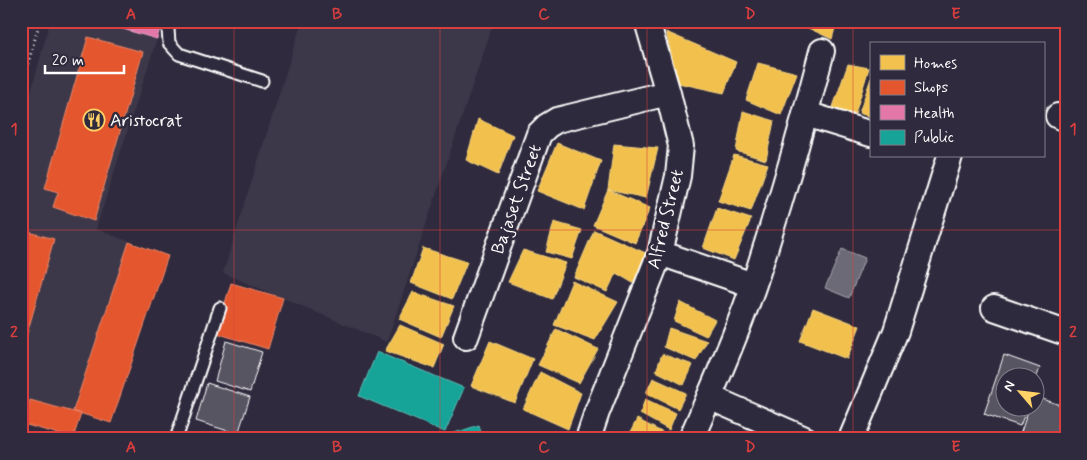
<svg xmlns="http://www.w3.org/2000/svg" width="1087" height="460" font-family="Mynerve,sans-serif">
<rect width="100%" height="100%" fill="#2f2a3d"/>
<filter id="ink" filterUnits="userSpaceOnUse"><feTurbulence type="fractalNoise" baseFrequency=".02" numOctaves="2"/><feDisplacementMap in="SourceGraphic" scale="10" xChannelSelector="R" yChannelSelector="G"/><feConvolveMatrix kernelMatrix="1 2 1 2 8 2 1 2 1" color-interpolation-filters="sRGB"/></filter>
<g filter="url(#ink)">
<path fill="#3c3749" d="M 50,21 L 95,21 L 157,39 L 96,229 L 168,256 L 111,423 L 73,411 L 21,398 L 21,129 Z
M 302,21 L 494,21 L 387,342 L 223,273 Z"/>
<path fill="#6d6a77" stroke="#a7a6ad" d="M 842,249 L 865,258 L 849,298 L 825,288 Z"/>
<path fill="#f2c14e" stroke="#f6d483" d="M 793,21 L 837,21 L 832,39 Z
M 666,32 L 736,62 L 724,93 L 678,83 Z
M 758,63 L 797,73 L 781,115 L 746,100 Z
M 848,64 L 869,68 L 855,114 L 832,110 Z
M 871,78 L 871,117 L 859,113 Z
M 743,111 L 774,121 L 766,160 L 736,151 Z
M 478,119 L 513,135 L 498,175 L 466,160 Z
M 557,143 L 601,161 L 584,210 L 537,191 Z
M 614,144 L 658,148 L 646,198 L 608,190 Z
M 734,155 L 768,164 L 751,211 L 718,201 Z
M 608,190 L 650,208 L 635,243 L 593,225 Z
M 717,208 L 751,219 L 734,260 L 703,248 Z
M 554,222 L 582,230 L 572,259 L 546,252 Z
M 594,230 L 648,254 L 633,283 L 616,273 L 607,292 L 574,277 Z
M 423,248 L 467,262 L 452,299 L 411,283 Z
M 523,250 L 566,263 L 552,299 L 508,282 Z
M 572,281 L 618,302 L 595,340 L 554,325 Z
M 413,292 L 454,306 L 441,337 L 399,319 Z
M 680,302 L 715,320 L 706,336 L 674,321 Z
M 813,308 L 860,326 L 847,359 L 800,341 Z
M 400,325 L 444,344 L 434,368 L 385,351 Z
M 669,328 L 707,341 L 696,361 L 664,347 Z
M 556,329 L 598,349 L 579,383 L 538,365 Z
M 490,341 L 533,359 L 515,403 L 471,386 Z
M 662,354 L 693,365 L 684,385 L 656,371 Z
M 540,372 L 581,393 L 568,429 L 523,409 Z
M 653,378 L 686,393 L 678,409 L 646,393 Z
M 645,399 L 676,413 L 669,430 L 640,414 Z
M 637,419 L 669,436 L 668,439 L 637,439 L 629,435 Z"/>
<path fill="#e4572e" stroke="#ec896d" d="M 88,37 L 143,52 L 94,221 L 53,207 L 58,192 L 45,188 Z
M 22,230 L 54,239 L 21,355 L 21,234 Z
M 129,242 L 168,256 L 111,423 L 73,411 Z
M 231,283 L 283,298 L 268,349 L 216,333 Z
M 30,400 L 81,414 L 73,438 L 23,424 Z"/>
<path fill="#e377a8" stroke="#eba0c2" d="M 95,21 L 162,21 L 157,39 Z"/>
<path fill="#17a398" stroke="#5dbfb7" d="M 377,352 L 464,388 L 445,432 L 359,396 Z
M 479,425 L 483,439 L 436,439 Z"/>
<path fill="#595564" stroke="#fff" d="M 226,341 L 262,352 L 250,392 L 215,381 Z
M 1004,355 L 1040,368 L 1034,384 L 1034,378 L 1004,378 L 1004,408 L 1027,408 L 1020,426 L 984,414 Z
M 207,383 L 250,397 L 238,434 L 196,421 Z
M 1034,396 L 1066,407 L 1066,439 L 1019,438 L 1029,408 L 1034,408 Z
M 971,434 L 987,439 L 970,439 Z"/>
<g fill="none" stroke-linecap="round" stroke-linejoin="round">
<g stroke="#fff" stroke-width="15">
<path id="lane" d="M 171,21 L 168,29 L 169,43 L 179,54 L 262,81
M 176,439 L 220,308"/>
</g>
<g stroke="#fff" stroke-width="28">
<path id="street" d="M 806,114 L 871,134
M 1058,116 L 1066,119
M 660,253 L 753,285
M 994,308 L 1066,333
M 466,337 L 539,134 L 547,126 L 557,120 L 668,93
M 709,397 L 805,439
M 588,439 L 597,412 L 660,253 L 678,176 L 681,146 L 668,93 L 647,21
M 691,439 C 713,388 736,337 754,284 C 779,207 802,129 822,51
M 851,439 L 896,331 L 950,156"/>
</g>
<path stroke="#fff" stroke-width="3" stroke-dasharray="1 4" stroke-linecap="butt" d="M 21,88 L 40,21"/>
<use href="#lane" stroke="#2f2a3d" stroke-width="11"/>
<use href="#street" stroke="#2f2a3d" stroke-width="24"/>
</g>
</g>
<path fill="none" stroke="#da3e3e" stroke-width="1" stroke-opacity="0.55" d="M 234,21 L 234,439M 440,21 L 440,439M 647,21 L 647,439M 853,21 L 853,439M 21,230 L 1066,230"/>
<defs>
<g id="restaurant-ring" transform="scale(1.125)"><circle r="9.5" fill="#2f2a3d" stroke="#ffd166" stroke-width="1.5"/><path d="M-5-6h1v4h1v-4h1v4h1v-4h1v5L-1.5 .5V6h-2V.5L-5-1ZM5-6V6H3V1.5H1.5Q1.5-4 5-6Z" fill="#ffd166"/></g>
</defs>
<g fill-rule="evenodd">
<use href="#restaurant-ring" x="94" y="120"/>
</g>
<g text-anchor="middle" stroke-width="5" stroke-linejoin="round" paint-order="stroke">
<g font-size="18" fill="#fff" stroke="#2f2a3d" text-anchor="start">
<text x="110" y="126">Aristocrat</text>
</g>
<g font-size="18" fill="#fff" stroke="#2f2a3d">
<text transform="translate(516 199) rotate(-70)" y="6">Bajaset Street</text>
<text transform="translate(665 219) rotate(-76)" y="6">Alfred Street</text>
</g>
</g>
<rect width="1087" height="460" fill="none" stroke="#2f2a3d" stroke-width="55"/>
<rect x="870" y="42" width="175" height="115" fill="#2f2a3d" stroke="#827f8b"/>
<rect x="880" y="55" width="25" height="15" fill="#f2c14e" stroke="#827f8b"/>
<text x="914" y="68" font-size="15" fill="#ffffff">Homes</text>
<rect x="880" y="80" width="25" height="15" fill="#e4572e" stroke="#827f8b"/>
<text x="914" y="92" font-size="15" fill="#ffffff">Shops</text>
<rect x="880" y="105" width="25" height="15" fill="#e377a8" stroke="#827f8b"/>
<text x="914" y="118" font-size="15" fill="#ffffff">Health</text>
<rect x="880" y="130" width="25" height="15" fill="#17a398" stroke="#827f8b"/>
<text x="914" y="142" font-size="15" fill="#ffffff">Public</text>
<g transform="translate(1020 392) rotate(298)"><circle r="24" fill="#2f2a3d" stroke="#827f8b"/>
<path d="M0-4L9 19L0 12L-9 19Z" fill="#ffd166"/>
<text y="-8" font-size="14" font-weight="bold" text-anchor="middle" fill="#ffffff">N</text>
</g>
<path d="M45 65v8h79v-8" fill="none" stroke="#ffffff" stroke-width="2.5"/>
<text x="52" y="65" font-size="15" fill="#ffffff" stroke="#2f2a3d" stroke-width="4" paint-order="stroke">20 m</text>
<rect x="28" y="28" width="1032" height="404" fill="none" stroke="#da3e3e" stroke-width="2"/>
<g font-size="16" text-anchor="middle" font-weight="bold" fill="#da3e3e">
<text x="131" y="19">A</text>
<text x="337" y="19">B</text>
<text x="544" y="19">C</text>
<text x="750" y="19">D</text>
<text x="956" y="19">E</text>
<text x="14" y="134">1</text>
<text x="1073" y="134">1</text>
<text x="14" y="337">2</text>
<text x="1073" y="337">2</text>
<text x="131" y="452">A</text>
<text x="337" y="452">B</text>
<text x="544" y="452">C</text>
<text x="750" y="452">D</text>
<text x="956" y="452">E</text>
</g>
</svg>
